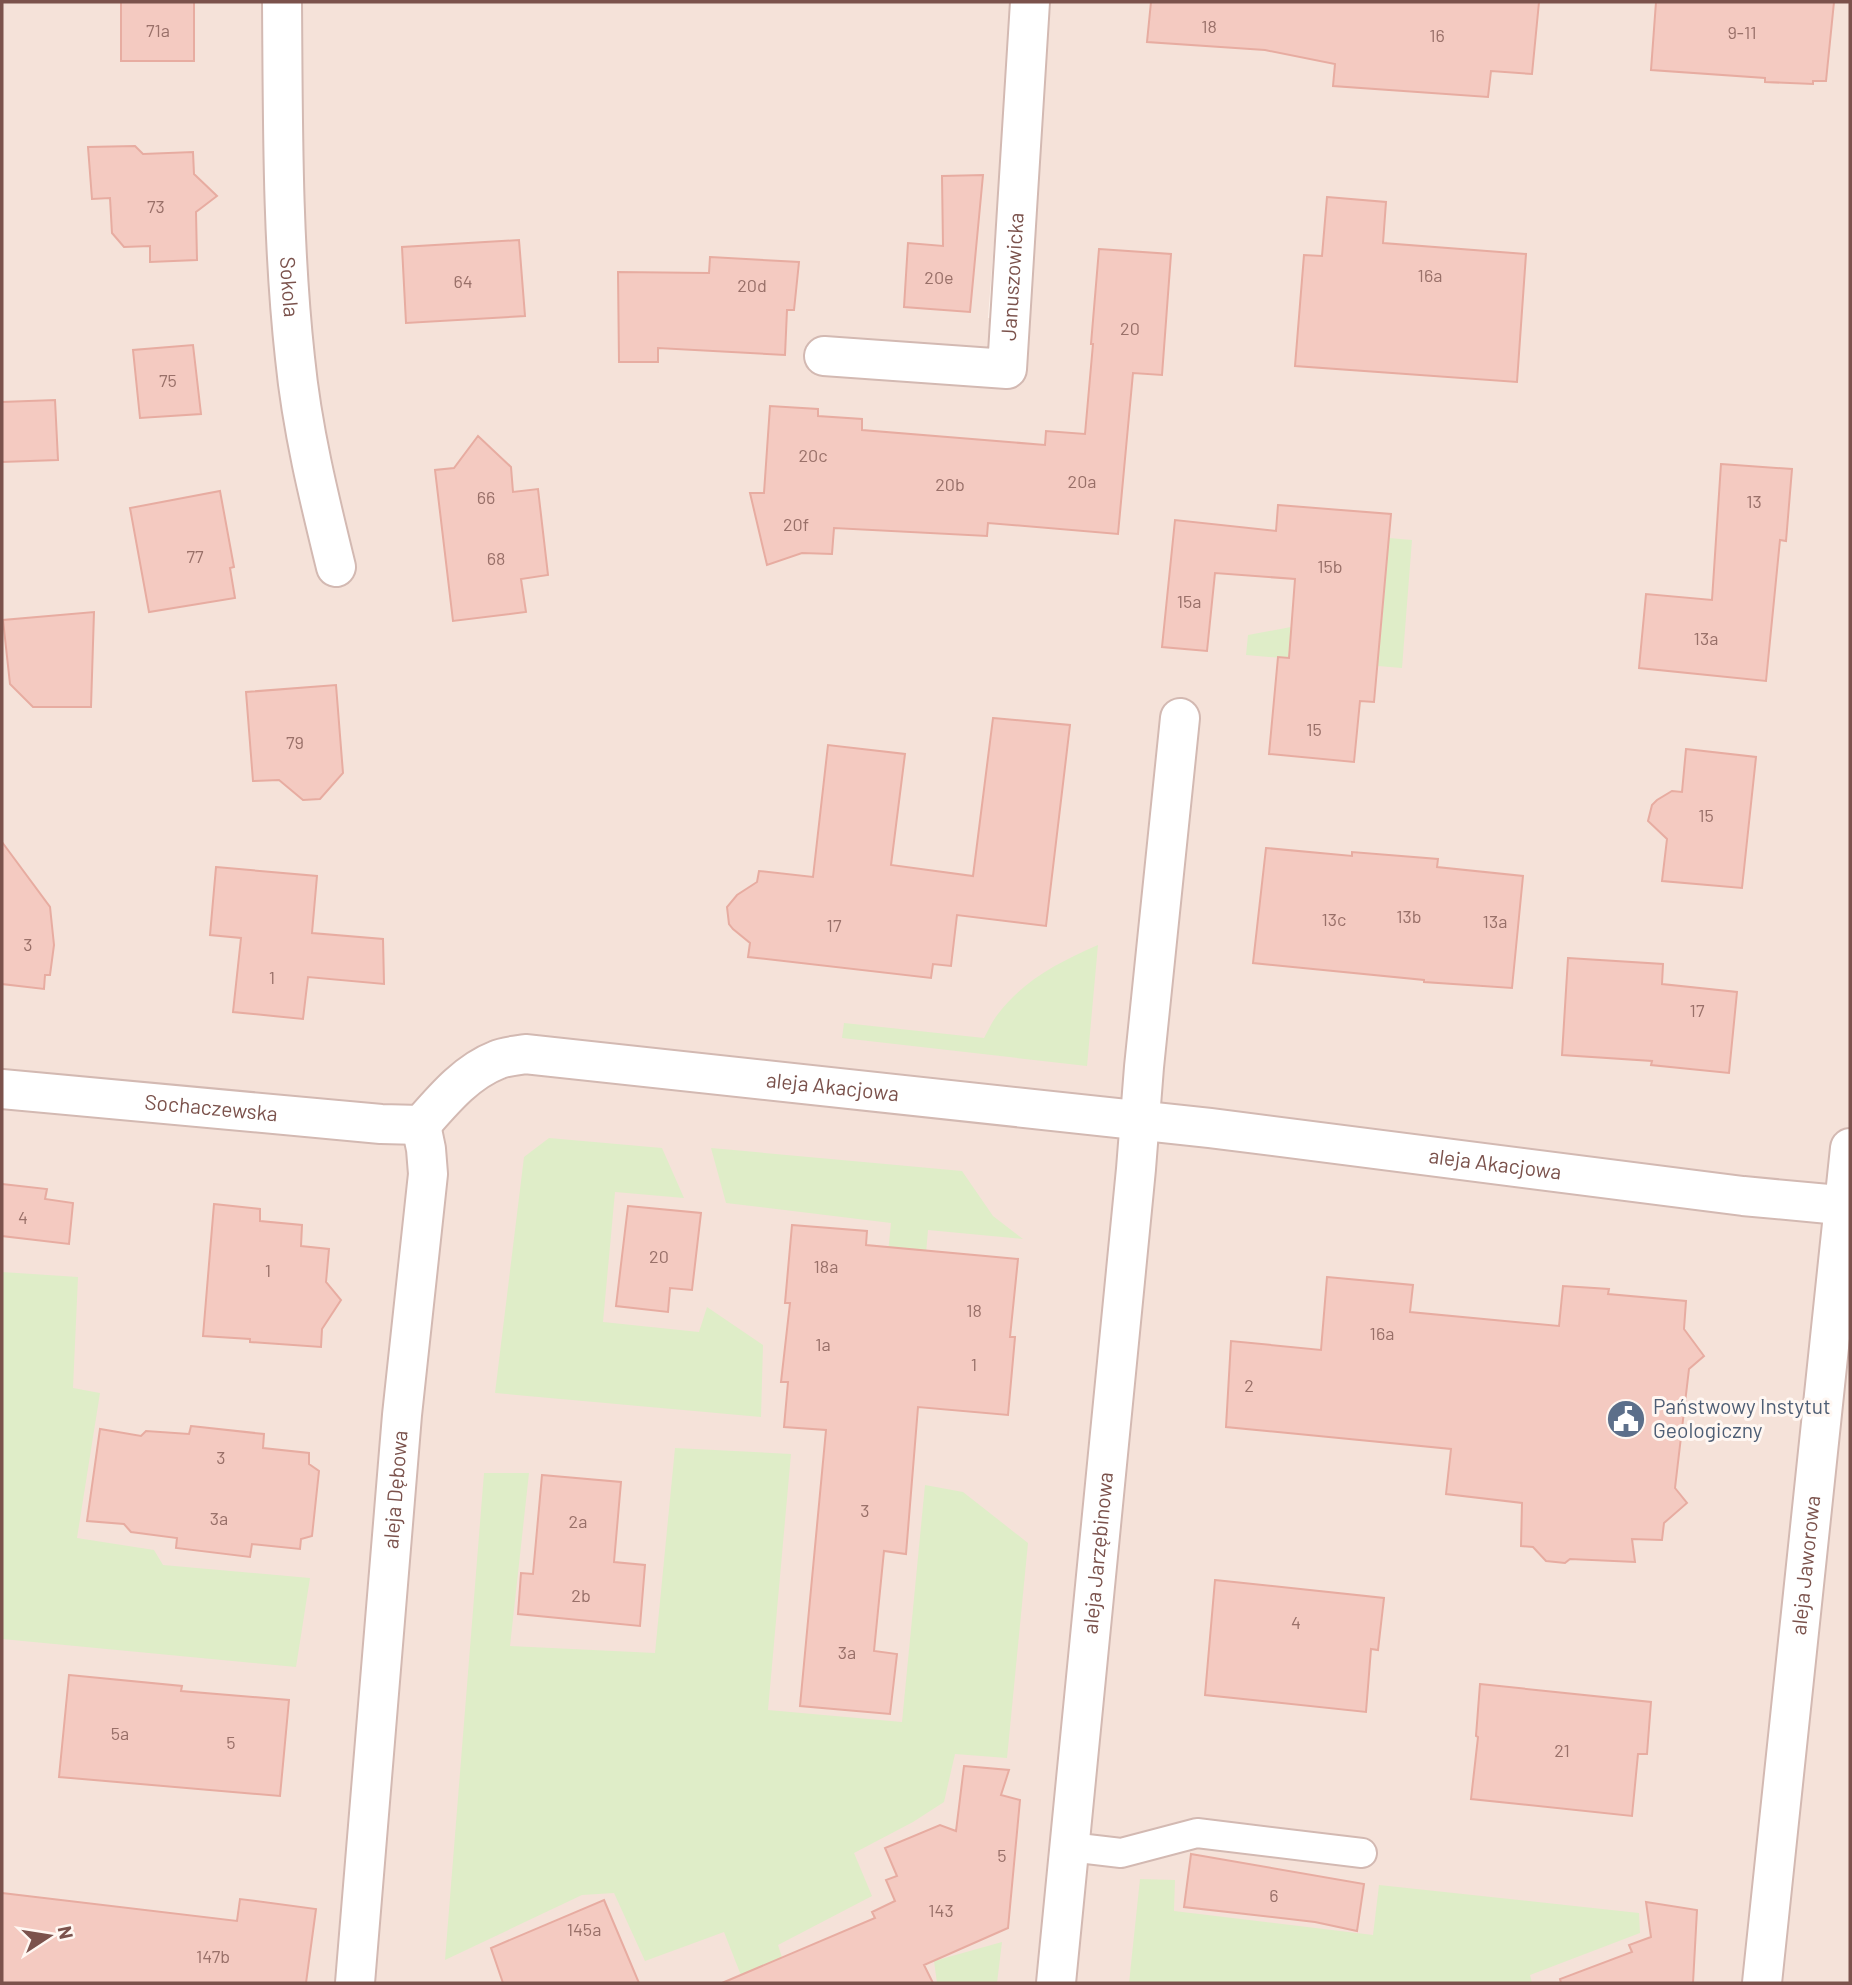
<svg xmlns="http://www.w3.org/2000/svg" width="1852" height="1985" font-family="Barlow,sans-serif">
<rect width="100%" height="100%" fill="#fdf2eb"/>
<path fill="#f5e2d9" d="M 2,2 L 1013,2 L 988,318 L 1024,317 L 1051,2 L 1850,2 L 1850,1983 L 2,1983 Z"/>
<path fill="#dfedc8" d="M 1389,538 L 1412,540 L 1402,668 L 1246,655 L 1248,635 L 1291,627 L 1381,634 Z
M 1098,945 L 1087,1066 L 842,1038 L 844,1023 L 984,1038 C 988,1031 992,1021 998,1014 C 1024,980 1059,962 1098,945 Z
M 549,1138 L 662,1148 L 684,1198 L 615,1192 L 603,1322 L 699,1332 L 707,1307 L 763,1345 L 761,1417 L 495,1393 L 524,1157 Z
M 711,1148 L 962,1171 L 993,1216 L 1023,1239 L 928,1230 L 912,1417 L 872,1413 L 891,1223 L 726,1203 Z
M 2,1272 L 78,1277 L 73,1388 L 100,1393 L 77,1538 L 154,1550 L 163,1565 L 310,1578 L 296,1667 L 2,1639 Z
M 675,1448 L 791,1454 L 768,1710 L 902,1722 L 925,1485 L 963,1492 L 1028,1543 L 1007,1758 L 955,1754 L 944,1802 L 913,1822 L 854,1853 L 872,1896 L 778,1945 L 786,1970 L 759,1983 L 744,1983 L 724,1932 L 645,1961 L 614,1893 L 582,1895 L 445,1960 L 484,1473 L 529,1473 L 510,1646 L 655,1653 Z
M 1140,1879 L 1175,1880 L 1174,1911 L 1373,1935 L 1379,1885 L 1639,1913 L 1640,1933 L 1530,1975 L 1532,1983 L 1129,1983 Z
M 1002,1942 L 997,1983 L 937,1983 L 934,1961 Z"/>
<path fill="#f4cac1" stroke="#e7aca1" stroke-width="2" d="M 121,2 L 194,2 L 194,61 L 121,61 Z
M 1151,2 L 1539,2 L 1532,74 L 1491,71 L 1488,97 L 1333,86 L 1335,64 L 1265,50 L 1147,42 Z
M 1656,2 L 1834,2 L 1826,81 L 1813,81 L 1813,84 L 1765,82 L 1765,78 L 1651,70 Z
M 135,146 L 143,154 L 193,152 L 194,174 L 217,196 L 196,212 L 197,260 L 150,262 L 150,246 L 124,247 L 112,233 L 110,198 L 92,199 L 88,147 Z
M 983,175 L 970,312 L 904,307 L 908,243 L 943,246 L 942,176 Z
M 1327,197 L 1386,202 L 1383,243 L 1526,254 L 1517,382 L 1295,366 L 1304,255 L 1322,256 Z
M 519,240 L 525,316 L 406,323 L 402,247 Z
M 1099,249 L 1171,254 L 1162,375 L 1133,373 L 1118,534 L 988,523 L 987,536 L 834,528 L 832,554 L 802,553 L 767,565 L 750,493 L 764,493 L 770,406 L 818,409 L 818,416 L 862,419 L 862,430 L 1045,445 L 1046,431 L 1085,434 L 1093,344 L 1091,344 Z
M 710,257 L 799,262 L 794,310 L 787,310 L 785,355 L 658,348 L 658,362 L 619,362 L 618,272 L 709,273 Z
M 193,345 L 201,414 L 140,418 L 133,350 Z
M 55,400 L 58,460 L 2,462 L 2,402 Z
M 478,436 L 511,467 L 513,492 L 538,489 L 548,575 L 521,579 L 526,612 L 453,621 L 435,470 L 454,468 Z
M 1721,464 L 1792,469 L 1786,541 L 1780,540 L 1766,681 L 1639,668 L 1646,594 L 1712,600 Z
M 220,491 L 234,567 L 230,568 L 235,598 L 149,612 L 130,508 Z
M 1278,505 L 1391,514 L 1374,702 L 1360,701 L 1354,762 L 1269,754 L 1278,657 L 1289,658 L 1295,579 L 1215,573 L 1207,651 L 1162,647 L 1175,520 L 1276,531 Z
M 94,612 L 91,707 L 33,707 L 10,684 L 3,620 Z
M 336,685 L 343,773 L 320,799 L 303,800 L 279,780 L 253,781 L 246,692 Z
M 993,718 L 1070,725 L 1046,926 L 957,915 L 951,966 L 933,964 L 931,978 L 748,957 L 750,943 L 733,929 L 729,924 L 727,907 L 737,895 L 757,882 L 759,871 L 813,877 L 828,745 L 905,754 L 891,865 L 973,876 Z
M 1686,749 L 1756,757 L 1742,888 L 1662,881 L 1667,839 L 1648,821 L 1652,805 L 1657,800 L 1672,791 L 1682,792 Z
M 2,842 L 50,907 L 54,945 L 50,975 L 45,975 L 44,989 L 2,984 Z
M 1266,848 L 1352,856 L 1352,852 L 1438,859 L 1437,867 L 1523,876 L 1512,988 L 1424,982 L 1424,980 L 1253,963 Z
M 216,867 L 317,876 L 312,933 L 383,939 L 384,984 L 308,977 L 303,1019 L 233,1012 L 241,938 L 210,935 Z
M 1568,958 L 1663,964 L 1662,984 L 1737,992 L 1729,1073 L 1651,1065 L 1652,1061 L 1562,1055 Z
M 2,1184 L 47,1189 L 45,1199 L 73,1203 L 69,1244 L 2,1236 Z
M 214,1204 L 260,1209 L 260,1221 L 302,1225 L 301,1246 L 329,1249 L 326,1282 L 341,1300 L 322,1329 L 321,1347 L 250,1342 L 250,1339 L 203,1336 Z
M 628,1206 L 701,1213 L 692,1290 L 670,1288 L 668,1312 L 616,1306 Z
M 792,1225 L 867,1231 L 866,1245 L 1018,1259 L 1010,1337 L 1015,1337 L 1008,1415 L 918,1407 L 906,1554 L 884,1551 L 874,1651 L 897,1654 L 890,1714 L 800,1706 L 826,1430 L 784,1427 L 788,1382 L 781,1382 L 790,1303 L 785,1303 Z
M 1327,1277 L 1413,1285 L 1410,1312 L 1559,1326 L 1563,1286 L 1609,1289 L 1608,1294 L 1686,1301 L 1684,1329 L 1704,1356 L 1689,1369 L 1675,1488 L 1687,1503 L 1664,1523 L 1662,1540 L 1632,1539 L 1635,1562 L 1570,1559 L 1565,1563 L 1546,1561 L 1533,1547 L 1521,1546 L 1522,1503 L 1446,1494 L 1451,1449 L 1226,1427 L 1231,1341 L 1321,1350 Z
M 191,1426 L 264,1434 L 263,1448 L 309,1453 L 309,1464 L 319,1471 L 312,1536 L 301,1539 L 300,1549 L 252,1544 L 250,1557 L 176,1548 L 177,1538 L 131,1532 L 124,1524 L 87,1521 L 100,1429 L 141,1436 L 146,1431 L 189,1434 Z
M 542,1475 L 621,1482 L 614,1562 L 645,1565 L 640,1626 L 518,1614 L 521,1573 L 533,1574 Z
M 1215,1580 L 1384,1598 L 1378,1650 L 1371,1649 L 1366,1712 L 1205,1695 Z
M 69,1675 L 182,1686 L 181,1691 L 289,1700 L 280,1796 L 59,1777 Z
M 1480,1684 L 1651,1702 L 1647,1754 L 1638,1754 L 1632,1816 L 1471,1799 L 1478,1737 L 1476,1736 Z
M 964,1766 L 1009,1770 L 1001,1795 L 1020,1800 L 1008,1928 L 924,1965 L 933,1983 L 722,1983 L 875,1918 L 872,1912 L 895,1901 L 886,1880 L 897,1876 L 885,1848 L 940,1825 L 956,1831 Z
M 1191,1854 L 1364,1884 L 1357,1931 L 1315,1922 L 1184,1907 Z
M 2,1893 L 237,1921 L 240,1899 L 316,1909 L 306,1983 L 2,1983 Z
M 604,1900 L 639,1983 L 503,1983 L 491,1948 Z
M 1646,1902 L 1697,1910 L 1693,1983 L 1561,1983 L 1560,1979 L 1632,1952 L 1629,1945 L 1651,1937 Z"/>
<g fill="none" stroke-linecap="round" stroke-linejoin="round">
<g stroke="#d3b9b2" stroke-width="32">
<path id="service" d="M 1070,1847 L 1121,1853 L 1197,1833 L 1362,1853"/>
</g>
<g stroke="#d3b9b2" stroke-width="42">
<g id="minor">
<path id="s1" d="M 282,2 C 283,121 282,240 295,358 C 302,429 319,498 336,567"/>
<path id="s2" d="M 824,356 L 1007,369 L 1030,2"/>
<path id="s3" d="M 2,1089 L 381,1124 L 421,1125"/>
<path id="s4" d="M 421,1125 C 443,1100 466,1072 497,1060 C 505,1056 516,1056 525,1054 L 1210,1128 L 1743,1196 L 1850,1206"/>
<path id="s5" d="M 355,1983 L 402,1415 L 428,1174 L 426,1149 L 421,1125"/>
<path id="s6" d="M 1056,1983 L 1136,1169 L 1144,1067 L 1180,718"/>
<path id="s7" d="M 1762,1983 L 1850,1148"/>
</g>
</g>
<use href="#service" stroke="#fff" stroke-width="28"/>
<use href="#minor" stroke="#fff" stroke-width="38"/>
</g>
<defs>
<g id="civic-disc" transform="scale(2.0125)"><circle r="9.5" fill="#5c6f8a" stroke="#fff7f2"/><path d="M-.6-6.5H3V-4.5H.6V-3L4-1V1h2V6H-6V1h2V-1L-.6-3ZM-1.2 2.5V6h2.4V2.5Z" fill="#fff"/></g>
</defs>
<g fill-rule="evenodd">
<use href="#civic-disc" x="1626" y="1419"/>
</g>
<g text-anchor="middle" stroke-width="6" stroke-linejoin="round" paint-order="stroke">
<g font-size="18" fill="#997069">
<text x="1209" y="33">18</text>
<text x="158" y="37">71a</text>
<text x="1742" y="39">9-11</text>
<text x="1437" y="42">16</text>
<text x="156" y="213">73</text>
<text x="1430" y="282">16a</text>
<text x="939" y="284">20e</text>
<text x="463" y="288">64</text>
<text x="752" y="292">20d</text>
<text x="1130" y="335">20</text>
<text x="168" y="387">75</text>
<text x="813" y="462">20c</text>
<text x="1082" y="488">20a</text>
<text x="950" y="491">20b</text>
<text x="486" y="504">66</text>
<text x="1754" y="508">13</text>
<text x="796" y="531">20f</text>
<text x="195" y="563">77</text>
<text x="496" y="565">68</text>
<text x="1330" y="573">15b</text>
<text x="1189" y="608">15a</text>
<text x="1706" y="645">13a</text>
<text x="1314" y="736">15</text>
<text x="295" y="749">79</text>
<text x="1706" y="822">15</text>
<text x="1409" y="923">13b</text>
<text x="1334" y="926">13c</text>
<text x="1495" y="928">13a</text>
<text x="834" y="932">17</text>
<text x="28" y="951">3</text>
<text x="272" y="984">1</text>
<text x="1697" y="1017">17</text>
<text x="23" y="1224">4</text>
<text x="659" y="1263">20</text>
<text x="826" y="1273">18a</text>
<text x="268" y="1277">1</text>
<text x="974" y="1317">18</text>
<text x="1382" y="1340">16a</text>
<text x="823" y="1351">1a</text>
<text x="974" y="1371">1</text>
<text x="1249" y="1392">2</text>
<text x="221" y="1464">3</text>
<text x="865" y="1517">3</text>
<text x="219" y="1525">3a</text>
<text x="578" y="1528">2a</text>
<text x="581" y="1602">2b</text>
<text x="1296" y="1629">4</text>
<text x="847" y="1659">3a</text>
<text x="120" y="1740">5a</text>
<text x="231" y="1749">5</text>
<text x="1562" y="1757">21</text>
<text x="1002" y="1862">5</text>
<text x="1274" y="1902">6</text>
<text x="941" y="1917">143</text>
<text x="584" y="1936">145a</text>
<text x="213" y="1963">147b</text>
</g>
<g font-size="21" fill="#7b524c" stroke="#fff7f2">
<text dy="7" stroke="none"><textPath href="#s2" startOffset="276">Januszowicka</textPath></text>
<text dy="7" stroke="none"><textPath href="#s1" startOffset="285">Sokola</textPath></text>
<text dy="7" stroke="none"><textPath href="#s4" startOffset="439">aleja Akacjowa</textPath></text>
<text dy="7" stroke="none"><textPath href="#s3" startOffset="210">Sochaczewska</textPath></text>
<text dy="7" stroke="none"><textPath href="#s4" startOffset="1106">aleja Akacjowa</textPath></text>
<text dy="7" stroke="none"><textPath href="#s5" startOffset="495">aleja Dębowa</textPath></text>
<text dy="7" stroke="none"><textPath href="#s6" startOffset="432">aleja Jarzębinowa</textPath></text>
<text dy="7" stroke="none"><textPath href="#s7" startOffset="420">aleja Jaworowa</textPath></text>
</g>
<g font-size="21" fill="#4e5e75" stroke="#fff7f2" text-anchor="start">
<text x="1653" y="1414">Państwowy Instytut<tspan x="1653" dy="24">Geologiczny</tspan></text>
</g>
</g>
<rect width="1852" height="1985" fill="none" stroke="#7b524c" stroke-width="7"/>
<g transform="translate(49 1936) rotate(78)" stroke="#fff7f2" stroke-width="5" paint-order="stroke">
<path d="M0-5L12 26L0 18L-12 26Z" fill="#7b524c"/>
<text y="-10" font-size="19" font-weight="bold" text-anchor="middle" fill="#7b524c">N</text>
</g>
</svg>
